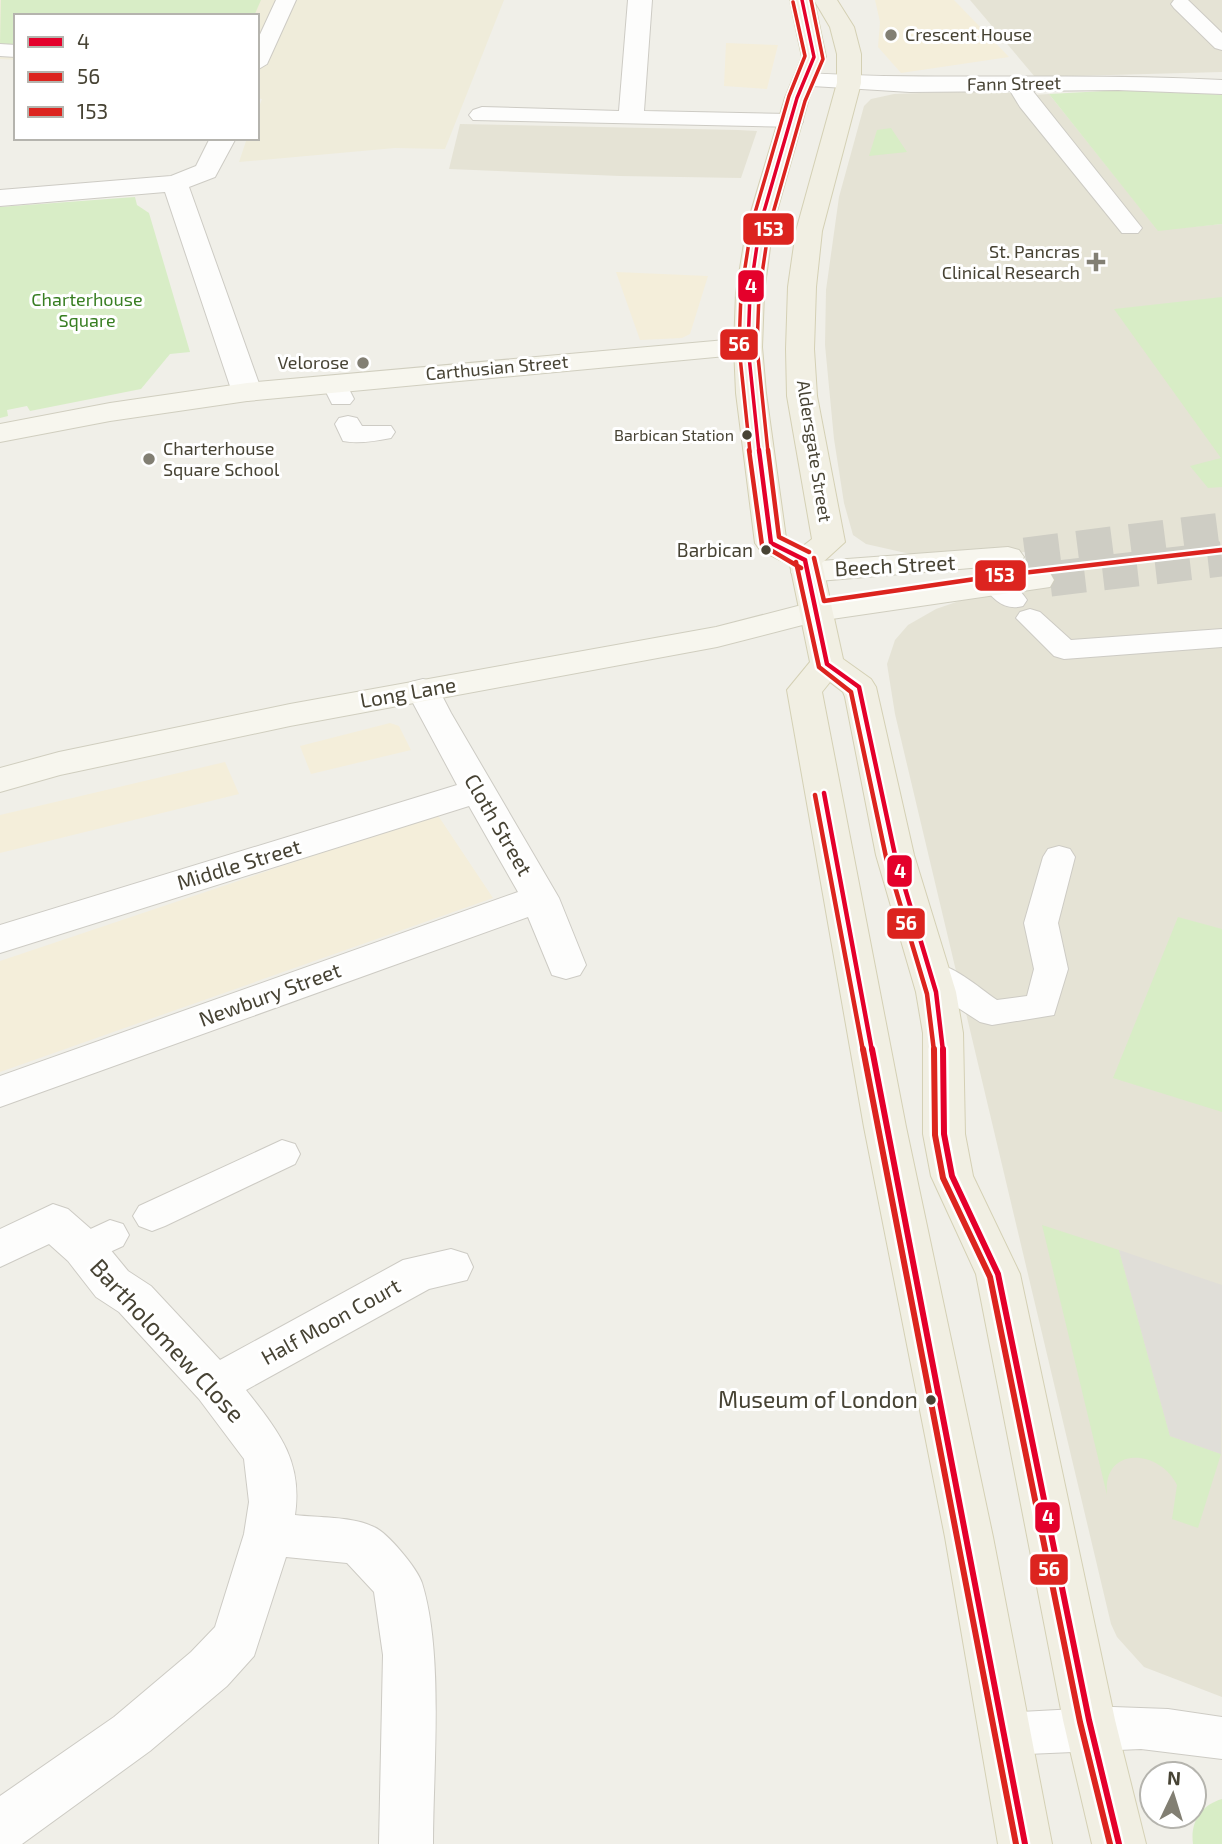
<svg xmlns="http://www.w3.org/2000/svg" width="1222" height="1844" font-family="'Exo 2',sans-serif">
<rect width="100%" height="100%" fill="#f0efe8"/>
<path fill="#e5e3d5" d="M 970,0 L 1222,0 L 1222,72 L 1035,77 Z
M 1001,90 L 1018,96 L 1049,94 L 1158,230 L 1222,224 L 1222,1697 L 1144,1667 L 1117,1637 L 1111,1624 L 895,714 L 887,664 L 895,640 L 908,625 L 936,609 L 982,593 L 1045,583 L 1025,552 L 966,558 L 928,558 L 866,544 L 853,535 L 844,503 L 834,439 L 825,345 L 826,290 L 839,197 L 864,106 L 871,99 L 894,94 Z
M 460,124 L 738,130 L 757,131 L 741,178 L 620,176 L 449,169 Z"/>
<path fill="#f4eeda" d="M 875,0 L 954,0 L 1009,57 L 901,73 L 878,47 L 880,22 Z
M 726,43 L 778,45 L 767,89 L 724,86 Z
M 616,272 L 708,276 L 690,334 L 682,338 L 640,340 Z
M 390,723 L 399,726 L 411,750 L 311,774 L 300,746 Z
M 225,762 L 239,794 L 0,853 L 0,815 Z
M 437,814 L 493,898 L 0,1072 L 0,961 Z"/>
<path fill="#efecda" d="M 0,0 L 504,0 L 445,149 L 395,148 L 239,162 L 247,138 L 257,138 L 257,112 L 262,99 L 257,98 L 257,16 L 16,16 L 16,60 L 0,59 Z"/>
<path fill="#d8edc6" d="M 261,0 L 254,16 L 16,16 L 16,44 L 0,44 L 1,0 Z
M 1141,89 L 1222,95 L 1222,224 L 1158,231 L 1049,94 Z
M 891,128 L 907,152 L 869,156 L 877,130 Z
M 135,197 L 137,205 L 149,213 L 190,352 L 170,354 L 141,389 L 30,411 L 27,406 L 7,410 L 8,416 L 0,418 L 0,207 Z
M 1222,297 L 1222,487 L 1208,488 L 1190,466 L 1221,458 L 1114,309 Z
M 1178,917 L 1222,929 L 1222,1112 L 1113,1078 Z
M 1042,1225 L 1119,1250 L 1170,1436 L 1221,1454 L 1198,1528 L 1172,1519 L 1177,1485 C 1160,1449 1102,1445 1107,1495 Z
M 1222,1799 L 1222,1844 L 1193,1844 C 1190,1822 1201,1805 1222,1799 Z"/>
<path fill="#e0ded8" d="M 1119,1250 L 1222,1285 L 1221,1454 L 1170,1436 Z"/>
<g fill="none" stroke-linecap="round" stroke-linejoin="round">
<path stroke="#cecdc4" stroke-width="35" stroke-dasharray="35 18" stroke-linecap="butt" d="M 1025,555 L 1222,530
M 1050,579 L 1222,559"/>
<g stroke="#cdcbc4" stroke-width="2">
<path id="lane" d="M 276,0 L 296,0 L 267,64 L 257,70 L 257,41 Z
M 1174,0 L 1188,0 L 1222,33 L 1222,50 L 1215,48 L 1174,8 L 1171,4 Z
M 0,44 L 16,45 L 16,57 L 0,56 Z
M 1017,78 L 1024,80 L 1138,223 L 1142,228 L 1138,233 L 1122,233 L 1020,107 L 1006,84 Z
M 335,376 L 344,379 L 354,399 L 350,404 L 332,404 L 322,384 L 326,379 Z
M 348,416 L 357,418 L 362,426 L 391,426 L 395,432 L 391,438 C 376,441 358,444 343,441 L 335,424 L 339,418 Z
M 997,576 C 1010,580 1020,589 1027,600 L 1023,606 C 1005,611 993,600 983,585 L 987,579 Z
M 1030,609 L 1040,612 L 1071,640 L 1222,629 L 1222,647 L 1064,659 L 1054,656 L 1016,618 L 1020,612 Z
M 1059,846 L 1070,849 L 1075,857 L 1058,923 L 1068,969 L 1054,1015 L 992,1025 L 980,1022 L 918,982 L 913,973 L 918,964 C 945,956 975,985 997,1000 L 1027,996 L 1034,969 L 1024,923 L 1043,857 L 1048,849 Z
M 282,1140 L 295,1144 L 300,1154 L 295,1164 L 165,1226 L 152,1231 L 139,1226 L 133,1216 L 139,1206 Z
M 110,1220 L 123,1224 L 129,1235 L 123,1246 L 84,1264 L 71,1260 L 65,1249 L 71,1238 Z
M 1113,1707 L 1168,1709 L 1222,1717 L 1222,1759 L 1141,1749 L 1004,1755 L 988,1749 L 982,1734 L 988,1719 L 1004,1713 Z"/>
</g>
<g stroke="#cdcbc4" stroke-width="2">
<path id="street" d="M 628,0 L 652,0 L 644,111 L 790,114 L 799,117 L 803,122 L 799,127 L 473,120 L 469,115 L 473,110 L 482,107 L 619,111 Z
M 805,73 C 944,81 1083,72 1222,80 L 1222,94 L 1118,90 L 910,92 L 796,85 L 793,80 L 796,75 Z
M 210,138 L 236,138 L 215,177 L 189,187 L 262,392 L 257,398 L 247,401 L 237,398 L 232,392 L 165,192 L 0,206 L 0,190 L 171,176 L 196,166 Z
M 423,679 L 435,682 L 451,713 L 559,898 L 586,965 L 580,975 L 566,979 L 552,975 L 528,917 L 0,1107 L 0,1076 L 518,892 L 469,806 L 0,953 L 0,925 L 457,785 L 406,690 L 411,682 Z
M 53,1204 L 68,1209 L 100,1237 L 128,1271 L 151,1286 L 220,1360 L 403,1260 L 451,1249 L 467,1254 L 473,1267 L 467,1280 L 429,1289 L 246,1390 C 278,1431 303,1460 295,1515 C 320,1518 351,1516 374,1527 C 388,1533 417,1568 422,1583 C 444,1654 433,1768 433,1844 L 379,1844 L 383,1655 L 374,1592 L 347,1563 L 286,1557 L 254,1656 L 227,1686 L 150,1751 L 22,1844 L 0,1844 L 0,1796 L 114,1717 L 191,1652 L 215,1627 L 244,1534 L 249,1502 L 244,1459 L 199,1399 L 119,1312 L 96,1297 L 68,1261 L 49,1244 L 0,1267 L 0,1229 Z"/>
</g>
<g stroke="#d0cebf" stroke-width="2">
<path id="secondary" d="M 748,338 L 758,341 L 762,347 L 758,353 L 247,401 L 110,421 L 0,442 L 0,424 L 110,403 L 247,383 Z
M 1008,547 L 1019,550 L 1024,557 L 1019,564 L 807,582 L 795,579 L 791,572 L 795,565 L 807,562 Z
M 1038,570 L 1050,573 L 1054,580 L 1050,587 L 818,621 L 717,647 L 290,726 L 60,775 L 0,792 L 0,768 L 59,752 L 290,704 L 716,627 L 817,601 Z"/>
</g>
<g stroke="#d4d0b4" stroke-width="2">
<path id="primary" d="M 790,0 L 837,0 L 854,27 L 861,54 L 861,83 L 822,231 L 816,287 L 814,349 L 817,396 L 845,542 L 822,563 L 843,659 L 871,679 L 876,687 L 914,855 L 956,992 L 963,1033 L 965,1134 L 973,1176 L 1020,1274 L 1115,1720 L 1146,1844 L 1092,1844 L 1063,1720 L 976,1274 L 931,1176 L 923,1134 L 923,1033 L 916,992 L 876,855 L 845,697 L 843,692 L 830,682 L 822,692 L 906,1127 L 993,1537 L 1052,1844 L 998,1844 L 945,1537 L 864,1127 L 787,690 L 810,662 L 790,565 L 760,550 L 755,543 L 736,393 L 734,347 L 736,293 L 747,225 L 785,98 L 802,57 ZM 814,0 L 830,27 L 837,54 L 837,83 L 796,231 L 788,287 L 786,349 L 787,396 L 812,539 L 803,546 L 786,538 L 766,393 L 762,347 L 764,293 L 773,225 L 809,98 L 826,57 Z"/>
</g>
<use href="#lane" fill="#fdfdfc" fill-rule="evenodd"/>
<use href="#street" fill="#fdfdfc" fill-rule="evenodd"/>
<use href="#secondary" fill="#f7f6ee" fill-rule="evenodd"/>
<use href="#primary" fill="#f1efe3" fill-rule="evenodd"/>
<g stroke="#fff" stroke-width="7">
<path id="bus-1-far2" d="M 759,452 L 748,347 L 750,293 L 760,225 L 797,98 L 814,57 L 802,0"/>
</g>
<g stroke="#fff" stroke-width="9">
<path id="bus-1-far1" d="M 759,450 L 771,543 L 805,560
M 805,560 L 827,664 L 859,687 L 895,855 L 936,992 L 943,1051
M 824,793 L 872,1051"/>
</g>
<g stroke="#fff" stroke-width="11">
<path id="bus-1" d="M 872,1049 L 1025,1844
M 943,1049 L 944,1134 L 952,1176 L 998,1274 L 1089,1720 L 1119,1844"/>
</g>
<g stroke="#fff" stroke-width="7">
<path id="bus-2-far2" d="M 750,452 L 739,347 L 741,293 L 752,223 L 789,96 L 805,56 L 793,2"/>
</g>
<g stroke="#fff" stroke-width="9">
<path id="bus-2-far1" d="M 749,450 L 762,545 L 801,568
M 796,562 L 819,667 L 851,692 L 886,857 L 927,994 L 934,1051
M 815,795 L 863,1051"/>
</g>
<g stroke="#fff" stroke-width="11">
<path id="bus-2" d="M 863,1049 L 1016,1844
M 934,1049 L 935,1135 L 943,1178 L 990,1277 L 1080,1722 L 1110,1844"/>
</g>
<g stroke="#fff" stroke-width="7">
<path id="bus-3-far1" d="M 768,452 L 757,347 L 759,294 L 769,227 L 805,101 L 823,59 L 811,0"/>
</g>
<g stroke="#fff" stroke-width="9">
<path id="bus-3" d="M 768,450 L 779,537 L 809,552
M 814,558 L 824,601 L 996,576 L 1221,550"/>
</g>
<use href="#bus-1-far2" stroke="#e4002b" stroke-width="3.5"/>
<use href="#bus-1-far1" stroke="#e4002b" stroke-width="4.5"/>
<use href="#bus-1" stroke="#e4002b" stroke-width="6"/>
<use href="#bus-2-far2" stroke="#dc241f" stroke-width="3.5"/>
<use href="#bus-2-far1" stroke="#dc241f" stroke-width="4.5"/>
<use href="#bus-2" stroke="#dc241f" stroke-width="6"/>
<use href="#bus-3-far1" stroke="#dc241f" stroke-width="3.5"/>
<use href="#bus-3" stroke="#dc241f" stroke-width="4.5"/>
</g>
<g fill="#827f73" stroke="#fff" stroke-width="2.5">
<circle cx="891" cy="35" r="7"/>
<path d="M1092.5 251.5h7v7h7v7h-7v7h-7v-7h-7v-7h7z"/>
<circle cx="363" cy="363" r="7"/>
<circle cx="149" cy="459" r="7"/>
</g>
<g fill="#474334" stroke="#fff" stroke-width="2.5">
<circle cx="747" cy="435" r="6"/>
<circle cx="766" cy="550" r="6"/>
<circle cx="931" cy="1400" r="6"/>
</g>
<g text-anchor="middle" stroke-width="6" stroke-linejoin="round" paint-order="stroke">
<g font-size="16" fill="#474334" stroke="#fff" text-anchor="end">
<text x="734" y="441">Barbican Station</text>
</g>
<g font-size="18" fill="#474334" stroke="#fff" text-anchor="start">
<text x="905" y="41">Crescent House</text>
<text x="1080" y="258" text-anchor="end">St. Pancras<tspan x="1080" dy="21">Clinical Research</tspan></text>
<text x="349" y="369" text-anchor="end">Velorose</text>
<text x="163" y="455">Charterhouse<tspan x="163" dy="21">Square School</tspan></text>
</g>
<g font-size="18" fill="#474334" stroke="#fff">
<text transform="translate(1014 84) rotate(-1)" y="6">Fann Street</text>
<text transform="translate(497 368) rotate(-5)" y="6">Carthusian Street</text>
<text transform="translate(814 451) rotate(81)" y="6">Aldersgate Street</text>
</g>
<g font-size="18" fill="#387e22" stroke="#fff">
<text x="87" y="306">Charterhouse<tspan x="87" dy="21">Square</tspan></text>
</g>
<g font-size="19" fill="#474334" stroke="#fff" text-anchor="end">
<text x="753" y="557">Barbican</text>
</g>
<g font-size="21" fill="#474334" stroke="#fff">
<text transform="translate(895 566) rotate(-3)" y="7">Beech Street</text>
<text transform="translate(408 693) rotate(-10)" y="7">Long Lane</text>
<text transform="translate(498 825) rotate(60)" y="7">Cloth Street</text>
<text transform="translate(239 865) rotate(-17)" y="7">Middle Street</text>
<text transform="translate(270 995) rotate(-20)" y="7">Newbury Street</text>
<text transform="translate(331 1322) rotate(-29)" y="7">Half Moon Court</text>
</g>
<g font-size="23" fill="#474334" stroke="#fff" text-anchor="end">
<text x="918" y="1408">Museum of London</text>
</g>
<g font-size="24" fill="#474334" stroke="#fff">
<text transform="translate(167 1341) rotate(47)" y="8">Bartholomew Close</text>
</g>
</g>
<g stroke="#fff" stroke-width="2.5">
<rect x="742" y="212" width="53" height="34" rx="7" fill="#dc241f"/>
<rect x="737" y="269" width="28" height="34" rx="7" fill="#e4002b"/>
<rect x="719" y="328" width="40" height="33" rx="7" fill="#dc241f"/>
<rect x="974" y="559" width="53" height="33" rx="7" fill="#dc241f"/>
<rect x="886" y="854" width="27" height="34" rx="7" fill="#e4002b"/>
<rect x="886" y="907" width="40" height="33" rx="7" fill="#dc241f"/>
<rect x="1034" y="1501" width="27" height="33" rx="7" fill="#e4002b"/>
<rect x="1029" y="1553" width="40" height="33" rx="7" fill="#dc241f"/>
</g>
<g font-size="19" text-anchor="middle" font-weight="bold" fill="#fff">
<text x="769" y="236">153</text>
<text x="751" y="293">4</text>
<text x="739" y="351">56</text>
<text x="1000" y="582">153</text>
<text x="900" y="878">4</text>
<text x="906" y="930">56</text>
<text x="1048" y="1524">4</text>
<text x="1049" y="1576">56</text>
</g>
<rect x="14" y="14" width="245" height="126" fill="#ffffff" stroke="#b5b4ae" stroke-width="2"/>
<rect x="28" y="37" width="35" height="10" fill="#e4002b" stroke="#b5b4ae" stroke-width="2"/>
<text x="77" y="49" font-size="21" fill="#474334">4</text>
<rect x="28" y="72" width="35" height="10" fill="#dc241f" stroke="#b5b4ae" stroke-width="2"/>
<text x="77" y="84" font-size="21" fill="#474334">56</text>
<rect x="28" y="107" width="35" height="10" fill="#dc241f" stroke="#b5b4ae" stroke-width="2"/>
<text x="77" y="119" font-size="21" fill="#474334">153</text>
<g transform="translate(1173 1795) rotate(4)"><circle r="33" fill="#ffffff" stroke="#b5b4ae" stroke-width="2"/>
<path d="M0-5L12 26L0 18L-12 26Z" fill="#827f73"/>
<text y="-10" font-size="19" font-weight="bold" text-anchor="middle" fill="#474334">N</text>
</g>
</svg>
